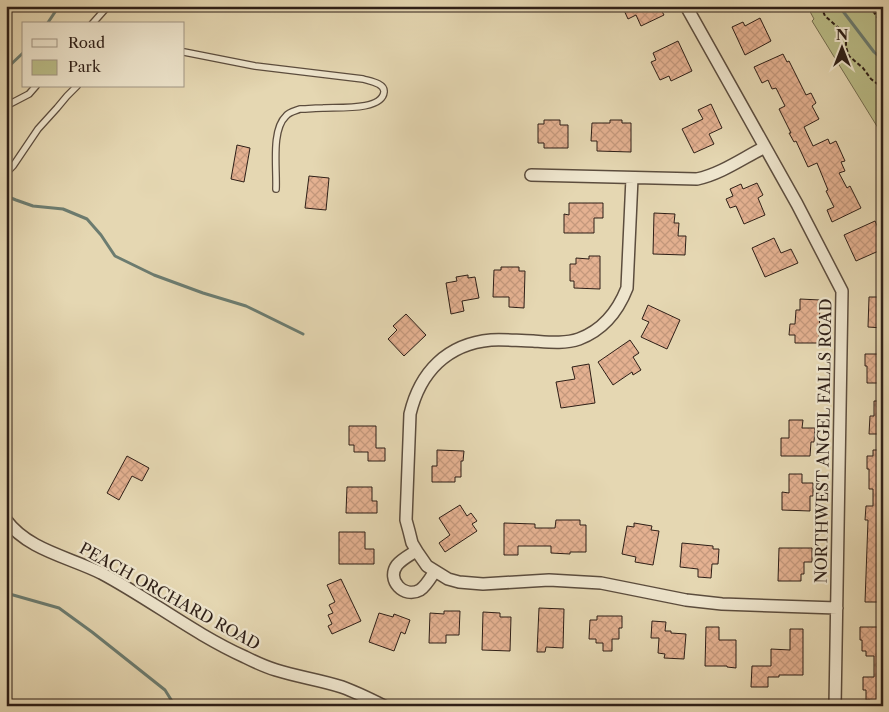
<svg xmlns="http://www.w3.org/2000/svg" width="889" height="712" font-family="'Libre Caslon Text',serif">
<defs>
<pattern id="building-cross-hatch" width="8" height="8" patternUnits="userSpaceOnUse" patternTransform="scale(1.25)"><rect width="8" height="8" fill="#e4b191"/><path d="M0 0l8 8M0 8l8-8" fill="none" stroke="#c4987c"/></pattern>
</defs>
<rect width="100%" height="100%" fill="#e5d7b2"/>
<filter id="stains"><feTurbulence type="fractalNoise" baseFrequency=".004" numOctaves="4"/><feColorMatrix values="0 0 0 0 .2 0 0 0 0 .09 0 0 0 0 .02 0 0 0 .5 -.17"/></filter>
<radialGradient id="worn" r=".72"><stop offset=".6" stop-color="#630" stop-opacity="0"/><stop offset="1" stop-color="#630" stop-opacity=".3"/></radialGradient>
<path fill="#babd88" stroke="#746e50" d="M 807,6 L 883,6 L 883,136 L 812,21 L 814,19 Z"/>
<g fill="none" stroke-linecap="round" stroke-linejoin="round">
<path stroke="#6c7c70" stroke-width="3" d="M 839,6 L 874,52 L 883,60
M 47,24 L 59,6
M 6,69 L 24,52
M 6,196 L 16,200 L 33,206 L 63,209 L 87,219 L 101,235 L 115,256 L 154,275 L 203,293 L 246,306 L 303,334
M 6,593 L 59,608 L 92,632 L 165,690 L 175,706"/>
</g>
<path fill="url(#building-cross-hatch)" stroke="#2e1f17" d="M 622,6 L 659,6 L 664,15 L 641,26 L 636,15 L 628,19 Z
M 760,18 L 771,41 L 745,55 L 732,27 L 743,22 L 745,26 Z
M 678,41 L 692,71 L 671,81 L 669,76 L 660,80 L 651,62 L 656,60 L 653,53 Z
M 783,54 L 787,62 L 789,61 L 806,95 L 811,93 L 816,103 L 812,106 L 819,119 L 804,127 L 813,146 L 828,139 L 830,144 L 836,141 L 845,161 L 841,162 L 845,171 L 839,173 L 847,188 L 850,186 L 861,208 L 832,222 L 827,210 L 834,207 L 826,191 L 828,190 L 817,163 L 808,167 L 796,141 L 794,142 L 789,133 L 791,133 L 779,109 L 785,106 L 776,88 L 772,89 L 768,80 L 762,83 L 754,67 Z
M 711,104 L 722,128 L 709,134 L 714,144 L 694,153 L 682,129 L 703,119 L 698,110 Z
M 544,120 L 560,120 L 560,125 L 568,125 L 568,148 L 544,148 L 544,143 L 538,143 L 538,124 L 544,124 Z
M 610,120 L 622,120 L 622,123 L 631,123 L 631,152 L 597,151 L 597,141 L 591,141 L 592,123 L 610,123 Z
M 237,145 L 250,148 L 244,182 L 231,179 Z
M 309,176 L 329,178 L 326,210 L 305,208 Z
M 757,183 L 763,195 L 758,198 L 765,215 L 744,224 L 736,206 L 730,208 L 726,199 L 733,196 L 730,189 L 741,184 L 743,189 Z
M 569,203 L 603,203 L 603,218 L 594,218 L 594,233 L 564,233 L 564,214 L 569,215 Z
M 654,213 L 675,214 L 674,223 L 679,223 L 678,236 L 686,236 L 685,255 L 653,254 Z
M 875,221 L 883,238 L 883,249 L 856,261 L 844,235 Z
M 774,238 L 781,253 L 791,249 L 798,263 L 765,277 L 752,248 Z
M 589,256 L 600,256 L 600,289 L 574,288 L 574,281 L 570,281 L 570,264 L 576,264 L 576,258 L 589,259 Z
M 501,267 L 519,267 L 519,271 L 525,271 L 524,308 L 509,307 L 509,297 L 493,297 L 494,270 L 501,270 Z
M 468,275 L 468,278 L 475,277 L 479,298 L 462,301 L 464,311 L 451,314 L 446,283 L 457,281 L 456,277 Z
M 869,297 L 883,297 L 883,328 L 868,327 Z
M 800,299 L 820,300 L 819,343 L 795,343 L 795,335 L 789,335 L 790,324 L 795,324 L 796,310 L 800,310 Z
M 648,305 L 680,320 L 667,349 L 641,337 L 649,322 L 642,319 Z
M 406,314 L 426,335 L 404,356 L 388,339 L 397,330 L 393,326 Z
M 630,340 L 639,353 L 633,357 L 641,370 L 633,375 L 632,372 L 613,385 L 598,362 Z
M 865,354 L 883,354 L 883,383 L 867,383 L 867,366 L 865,366 Z
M 589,364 L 595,403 L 561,408 L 556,382 L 575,379 L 572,367 Z
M 874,401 L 883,401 L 883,434 L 869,434 L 870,416 L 874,416 Z
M 789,420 L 803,420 L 802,428 L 815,428 L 814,442 L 811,442 L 810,456 L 781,456 L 781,438 L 789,438 Z
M 349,426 L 376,426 L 376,448 L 385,448 L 385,461 L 368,461 L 368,452 L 354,452 L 354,445 L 349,445 Z
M 437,450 L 464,451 L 463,461 L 461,461 L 461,477 L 455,477 L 455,482 L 432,482 L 432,466 L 437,466 Z
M 873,450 L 883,450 L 883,540 L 880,540 L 879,561 L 883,561 L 883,594 L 880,594 L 880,602 L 865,602 L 868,520 L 865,520 L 866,506 L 873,506 L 873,489 L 869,489 L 869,469 L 867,469 L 867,456 L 873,456 Z
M 127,456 L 149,468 L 142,481 L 132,476 L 119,500 L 107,493 Z
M 789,474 L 802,474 L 802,483 L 813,483 L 813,496 L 810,496 L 810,511 L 782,510 L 782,492 L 789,493 Z
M 347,487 L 372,487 L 372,501 L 377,501 L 377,513 L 346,513 Z
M 460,505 L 467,516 L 471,513 L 477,521 L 472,524 L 477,531 L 445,552 L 439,543 L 450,535 L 439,518 Z
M 556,520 L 580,520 L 580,525 L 586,525 L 586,552 L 570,552 L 570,554 L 551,553 L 551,546 L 518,546 L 518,555 L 504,555 L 504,523 L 535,524 L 535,528 L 555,528 Z
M 634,523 L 652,526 L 651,530 L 659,531 L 653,565 L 635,562 L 636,557 L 622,554 L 627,526 L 634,527 Z
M 339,532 L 365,532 L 365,549 L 374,549 L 374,564 L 339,564 Z
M 682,543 L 713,546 L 713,549 L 719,549 L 718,564 L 712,564 L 711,578 L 698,577 L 698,569 L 680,567 Z
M 779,548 L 812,548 L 812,562 L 804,562 L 804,574 L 801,574 L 801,581 L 778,581 Z
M 341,579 L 361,621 L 332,634 L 328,626 L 332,624 L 328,615 L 333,613 L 329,605 L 335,602 L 327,585 Z
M 539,608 L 564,609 L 563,648 L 546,647 L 545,652 L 537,652 Z
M 444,611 L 460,611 L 459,635 L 446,635 L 446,643 L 429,643 L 430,613 L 444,614 Z
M 483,612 L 500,613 L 500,617 L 511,617 L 510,651 L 482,650 Z
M 379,613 L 393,617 L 394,614 L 410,620 L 405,634 L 401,632 L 394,651 L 369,642 Z
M 597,616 L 622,616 L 622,628 L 619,628 L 619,639 L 612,639 L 612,651 L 603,651 L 603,643 L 596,643 L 596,639 L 589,639 L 590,620 L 597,620 Z
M 652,621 L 666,622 L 665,631 L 671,631 L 671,633 L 686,634 L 684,659 L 664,658 L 665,654 L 658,653 L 659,638 L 651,638 Z
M 706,627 L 719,627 L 719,640 L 736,640 L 736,668 L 727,667 L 727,666 L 705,666 Z
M 860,627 L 883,627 L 883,706 L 870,706 L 870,700 L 866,700 L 866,690 L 863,690 L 863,677 L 874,677 L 874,656 L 866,656 L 866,651 L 862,651 L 862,640 L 860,640 Z
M 790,629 L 803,629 L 803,675 L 779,675 L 779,677 L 768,677 L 768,687 L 751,687 L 752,666 L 771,666 L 771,649 L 790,650 Z"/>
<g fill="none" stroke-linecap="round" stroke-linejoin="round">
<g stroke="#5c4d3e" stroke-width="8">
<path id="lane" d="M 92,24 L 108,6
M 184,52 L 255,66 L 363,79 C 369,81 385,83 384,92 C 382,111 337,107 323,108 C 316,108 308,109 300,109 C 295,111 289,112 286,116 C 271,130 277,168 276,189
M 6,106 L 29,94 L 36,86
M 6,173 L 13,166 L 38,129 L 57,108 L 67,96 L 77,86"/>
</g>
<g stroke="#5c4d3e" stroke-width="14">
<path id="street" d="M 686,6 L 797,204 L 842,291 L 835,706
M 531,175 L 697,179 C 721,174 743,158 765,147
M 632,178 L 627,288 C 618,311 603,330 579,339 C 565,344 548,342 533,341 C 519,341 505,339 491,340 C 447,344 420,372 410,414 L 406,520 L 409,531 L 412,543 L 418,553 L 427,566 L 448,579 L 459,582 L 483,584 L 549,580 L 601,583 L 686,600 L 722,604 L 837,608
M 6,520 C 28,550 69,557 101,573 C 150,599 194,634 245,657 C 255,662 266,667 276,670 C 298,677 321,680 342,687 C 356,692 370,699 384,706
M 416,551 C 410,555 402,559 397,565 C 386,580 404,599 420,590 C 426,586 431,577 435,571"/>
</g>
<path stroke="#2e1f17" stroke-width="2" stroke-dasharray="4 2.5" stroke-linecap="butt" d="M 821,6 L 825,16 L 841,30 L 846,36 L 846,47 L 849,56 L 863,68 L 871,79 L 883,88
M 869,6 L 883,24"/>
<use href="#lane" stroke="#eee5cd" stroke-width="5.5"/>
<use href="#street" stroke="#eee5cd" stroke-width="11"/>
</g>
<g text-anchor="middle" stroke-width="4.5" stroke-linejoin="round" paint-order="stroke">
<g font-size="16" fill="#2e1f17" stroke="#eee5cd">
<text transform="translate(823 441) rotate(-89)" y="6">NORTHWEST ANGEL FALLS ROAD</text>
<text transform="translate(170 596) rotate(29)" y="6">PEACH ORCHARD ROAD</text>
</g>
</g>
<rect width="889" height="712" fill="none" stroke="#e5d7b2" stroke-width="25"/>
<rect x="8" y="8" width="874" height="697" fill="none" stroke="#2e1f17" stroke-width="2.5"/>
<rect x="12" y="12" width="864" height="687" fill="none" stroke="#2e1f17"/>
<rect x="22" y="22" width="162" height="65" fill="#eee5cd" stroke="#a19684"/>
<rect x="32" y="39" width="25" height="8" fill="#eee5cd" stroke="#a19684"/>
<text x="68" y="48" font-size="15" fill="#2e1f17">Road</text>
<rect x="32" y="60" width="25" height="15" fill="#babd88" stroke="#a19684"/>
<text x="68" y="72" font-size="15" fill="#2e1f17">Park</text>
<g transform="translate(842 48)" stroke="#eee5cd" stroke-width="4" paint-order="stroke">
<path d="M0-4L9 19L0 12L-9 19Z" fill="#2e1f17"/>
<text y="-8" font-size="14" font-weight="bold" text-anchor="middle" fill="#2e1f17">N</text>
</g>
<rect width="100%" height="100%" filter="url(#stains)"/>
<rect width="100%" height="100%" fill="url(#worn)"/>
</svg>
